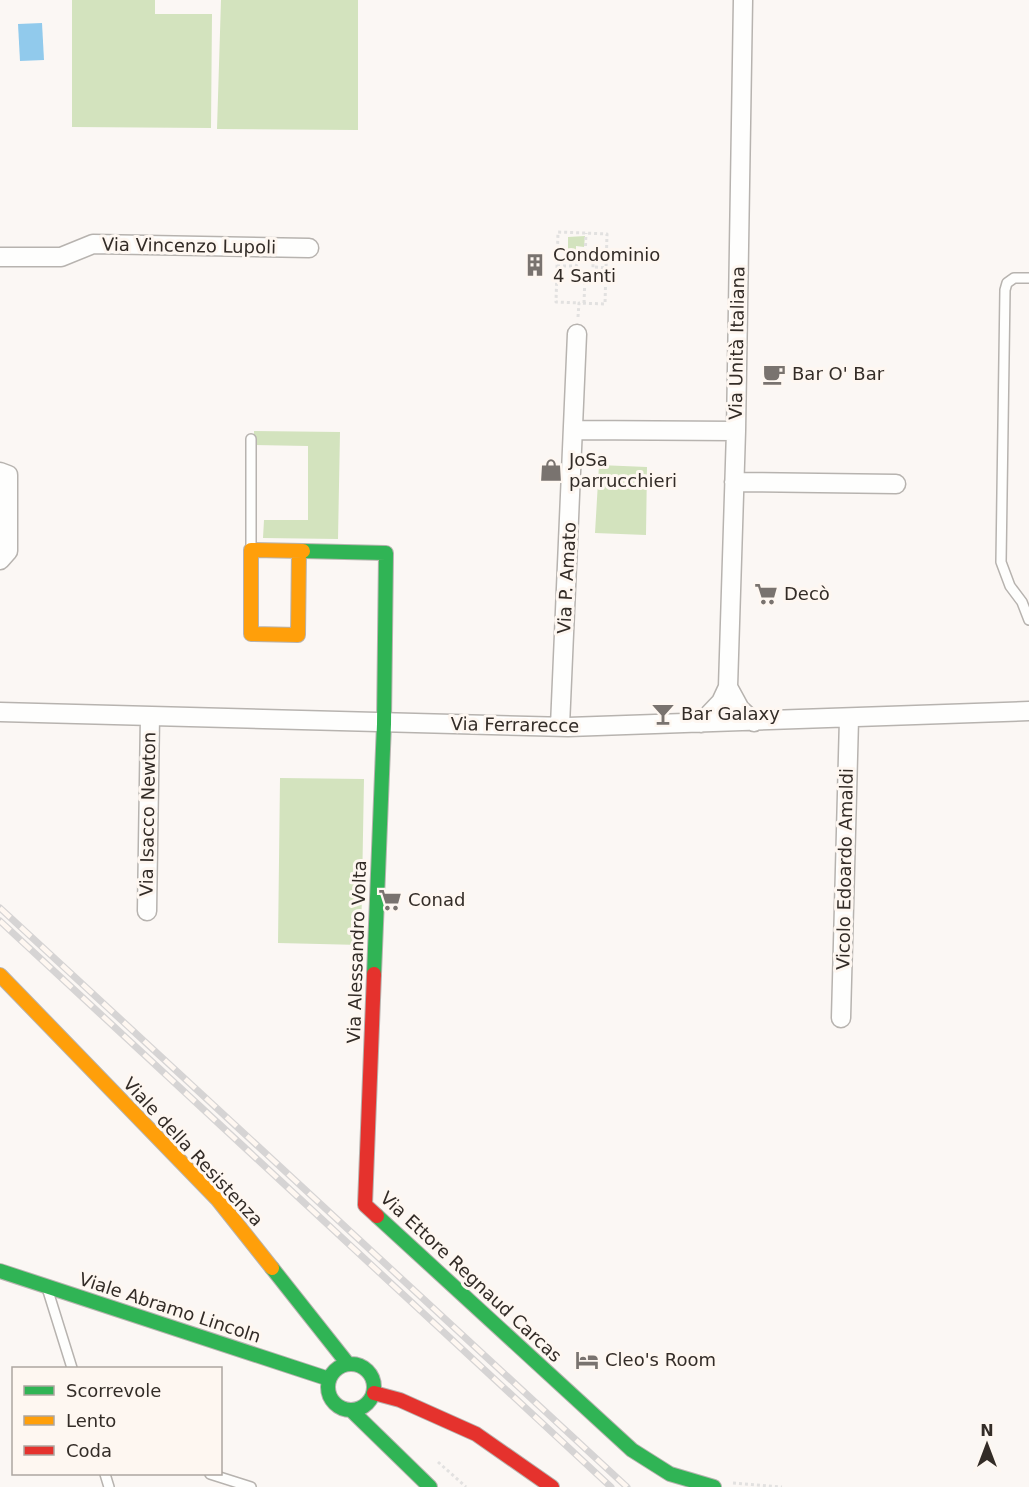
<svg xmlns="http://www.w3.org/2000/svg" width="1029" height="1487" font-family="'DejaVu Sans',sans-serif">
<rect width="100%" height="100%" fill="#fbf7f4"/>
<path fill="#d3e3be" d="M 72,0 L 155,0 L 155,14 L 212,14 L 211,128 L 72,127 Z
M 221,0 L 358,0 L 358,130 L 217,129 Z
M 585,236 L 584,247 L 576,246 L 576,253 L 568,259 L 568,237 Z
M 254,431 L 340,432 L 338,539 L 263,538 L 264,520 L 308,520 L 308,446 L 254,445 Z
M 599,465 L 647,467 L 646,535 L 595,533 Z
M 280,778 L 364,779 L 361,945 L 278,943 Z"/>
<path fill="#91caec" d="M 42,23 L 44,60 L 20,61 L 18,24 Z"/>
<g fill="none" stroke-linecap="round" stroke-linejoin="round">
<g stroke="#b7b3af" stroke-width="12">
<path id="lane" d="M 1029,278 L 1014,278 L 1007,283 L 1005,290 L 1001,562 L 1010,586 L 1022,602 L 1029,620
M 251,439 L 251,548
M 48,1291 L 72,1368
M 105,1474 L 109,1487
M 210,1474 L 251,1487"/>
</g>
<g stroke="#b7b3af" stroke-width="21">
<path id="street" d="M 0,257 L 61,257 L 93,244 L 309,248
M 574,430 L 736,431
M 0,472 L 8,475 L 8,551 L 0,560
M 734,482 L 896,484
M 728,687 L 740,709 L 754,722
M 0,712 L 568,727 L 1029,711
M 701,723 L 721,702 L 728,687 L 736,431 L 743,0
M 560,726 L 577,334
M 147,911 L 150,716
M 841,1018 L 849,719"/>
</g>
<g stroke="#b7b3af" stroke-width="16">
<path id="fast" d="M 303,551 L 386,553 L 384,724 L 374,974
M 377,1216 L 632,1450 L 670,1474 L 714,1487
M 272,1268 L 348,1364
M 0,1271 L 329,1379
M328 1387a23 23 0 1 1 46 0a23 23 0 1 1-46 0Z
M 352,1411 L 430,1487"/>
</g>
<g stroke="#b7b3af" stroke-width="16">
<path id="slow" d="M 299,551 L 298,635 L 251,634 L 251,550 L 303,551
M 0,975 L 218,1200 L 272,1268"/>
</g>
<g stroke="#b7b3af" stroke-width="16">
<path id="jam" d="M 374,974 L 365,1205 L 377,1216
M 374,1393 L 400,1400 L 476,1434 L 552,1487"/>
</g>
<path stroke="#e2e1e0" stroke-width="3" stroke-dasharray="3 3" stroke-linecap="butt" d="M 585,258 L 586,233
M 557,266 L 576,266 L 579,261 L 585,259 L 593,262 L 593,273 L 587,276 L 580,274 L 576,266
M 595,267 L 606,268
M 584,303 L 585,276
M 578,317 L 579,303 L 605,304 L 607,234 L 558,232 L 556,302 L 579,303
M 438,1462 L 466,1487
M 733,1483 L 782,1487"/>
<use href="#lane" stroke="#fefefd" stroke-width="9"/>
<use href="#street" stroke="#fefefd" stroke-width="18"/>
<use href="#fast" stroke="#30b455" stroke-width="14"/>
<use href="#slow" stroke="#ff9f0a" stroke-width="14"/>
<use href="#jam" stroke="#e5322d" stroke-width="14"/>
<g stroke="#d6d4d4" stroke-width="7">
<path id="rail" d="M 0,908 L 627,1487
M 0,921 L 611,1487"/>
</g>
<use href="#rail" stroke="#fef7f1" stroke-width="4.5" stroke-dasharray="14" stroke-linecap="butt"/>
</g>
<defs>
<g id="building-bare" transform="scale(1.8)"><path d="M-4-6H4V6H1V3H-1V6H-4ZM-2.5-4.3h1.7v1.8h-1.7ZM.8-4.3h1.7v1.8H.8ZM-2.5-1h1.7V.8h-1.7ZM.8-1h1.7V.8H.8Z" fill="#79736f" stroke="#fef7f1" stroke-width="2.5" paint-order="stroke"/></g>
<g id="cafe-bare" transform="scale(1.8)"><path d="M-5.5-4.5H6V0H3Q3 3.5 0 3.5H-2.5Q-5.5 3.5-5.5 0ZM3-3.2v2h1.7v-2ZM-6 4.5H4V6H-6Z" fill="#79736f" stroke="#fef7f1" stroke-width="2.5" paint-order="stroke"/></g>
<g id="shop-bare" transform="scale(1.8)"><path d="M-5-2.5h2.3a2.7 3.5 0 0 1 5.4 0H5L5.5 6h-11ZM-1.5-2.5h3a1.5 2.3 0 0 0-3 0Z" fill="#79736f" stroke="#fef7f1" stroke-width="2.5" paint-order="stroke"/></g>
<g id="supermarket-bare" transform="scale(1.8)"><path d="M-6-5.5h2.5l.6 2H6L4.5 2H-2.5L-4.4-4H-6ZM-1.5 3.2a1.3 1.3 0 1 0 .1 0ZM3 3.2a1.3 1.3 0 1 0 .1 0Z" fill="#79736f" stroke="#fef7f1" stroke-width="2.5" paint-order="stroke"/></g>
<g id="bar-bare" transform="scale(1.8)"><path d="M-6-5H6L.8 .8V4.5H3.5V6h-7V4.5H-.8V.8Z" fill="#79736f" stroke="#fef7f1" stroke-width="2.5" paint-order="stroke"/></g>
<g id="hotel-bare" transform="scale(1.8)"><path d="M-6-4.5h1.5V1H6V5H4.5V3h-9V5H-6ZM-4 0a1.8 1.8 0 1 1 3.6 0ZM.5 0V-2.5h3Q6-2.5 6 0Z" fill="#79736f" stroke="#fef7f1" stroke-width="2.5" paint-order="stroke"/></g>
</defs>
<g fill-rule="evenodd">
<use href="#building-bare" x="535" y="265"/>
<use href="#cafe-bare" x="774" y="374"/>
<use href="#shop-bare" x="551" y="470"/>
<use href="#supermarket-bare" x="766" y="594"/>
<use href="#bar-bare" x="663" y="714"/>
<use href="#supermarket-bare" x="390" y="900"/>
<use href="#hotel-bare" x="587" y="1360"/>
</g>
<g text-anchor="middle" stroke-width="6" stroke-linejoin="round" paint-order="stroke">
<g font-size="18" fill="#332c27" stroke="#fef7f1">
<text transform="translate(189 246) rotate(1)" y="6">Via Vincenzo Lupoli</text>
<text transform="translate(737 343) rotate(-89)" y="6">Via Unità Italiana</text>
<text transform="translate(567 578) rotate(-87)" y="6">Via P. Amato</text>
<text transform="translate(515 725) rotate(1)" y="6">Via Ferrarecce</text>
<text transform="translate(148 814) rotate(-89)" y="6">Via Isacco Newton</text>
<text transform="translate(845 869) rotate(-89)" y="6">Vicolo Edoardo Amaldi</text>
<text transform="translate(357 952) rotate(-88)" y="6">Via Alessandro Volta</text>
<text transform="translate(193 1152) rotate(47)" y="6">Viale della Resistenza</text>
<text transform="translate(471 1277) rotate(43)" y="6">Via Ettore Regnaud Carcas</text>
<text transform="translate(170 1308) rotate(18)" y="6">Viale Abramo Lincoln</text>
</g>
<g font-size="18" fill="#332c27" stroke="#fef7f1" text-anchor="start">
<text x="553" y="261">Condominio<tspan x="553" dy="21">4 Santi</tspan></text>
<text x="792" y="380">Bar O' Bar</text>
<text x="569" y="466">JoSa<tspan x="569" dy="21">parrucchieri</tspan></text>
<text x="784" y="600">Decò</text>
<text x="681" y="720">Bar Galaxy</text>
<text x="408" y="906">Conad</text>
<text x="605" y="1366">Cleo's Room</text>
</g>
</g>
<rect x="12" y="1367" width="210" height="108" fill="#fef7f1" stroke="#ada6a0" stroke-width="1.5"/>
<rect x="24" y="1386" width="30" height="9" fill="#30b455" stroke="#ada6a0" stroke-width="1.5"/>
<text x="66" y="1397" font-size="18" fill="#332c27">Scorrevole</text>
<rect x="24" y="1416" width="30" height="9" fill="#ff9f0a" stroke="#ada6a0" stroke-width="1.5"/>
<text x="66" y="1427" font-size="18" fill="#332c27">Lento</text>
<rect x="24" y="1446" width="30" height="9" fill="#e5322d" stroke="#ada6a0" stroke-width="1.5"/>
<text x="66" y="1457" font-size="18" fill="#332c27">Coda</text>
<g transform="translate(987 1445)" stroke="#fef7f1" stroke-width="4.5" paint-order="stroke">
<path d="M0-4.5L10 22L0 15L-10 22Z" fill="#332c27"/>
<text y="-9" font-size="16" font-weight="bold" text-anchor="middle" fill="#332c27">N</text>
</g>
</svg>
